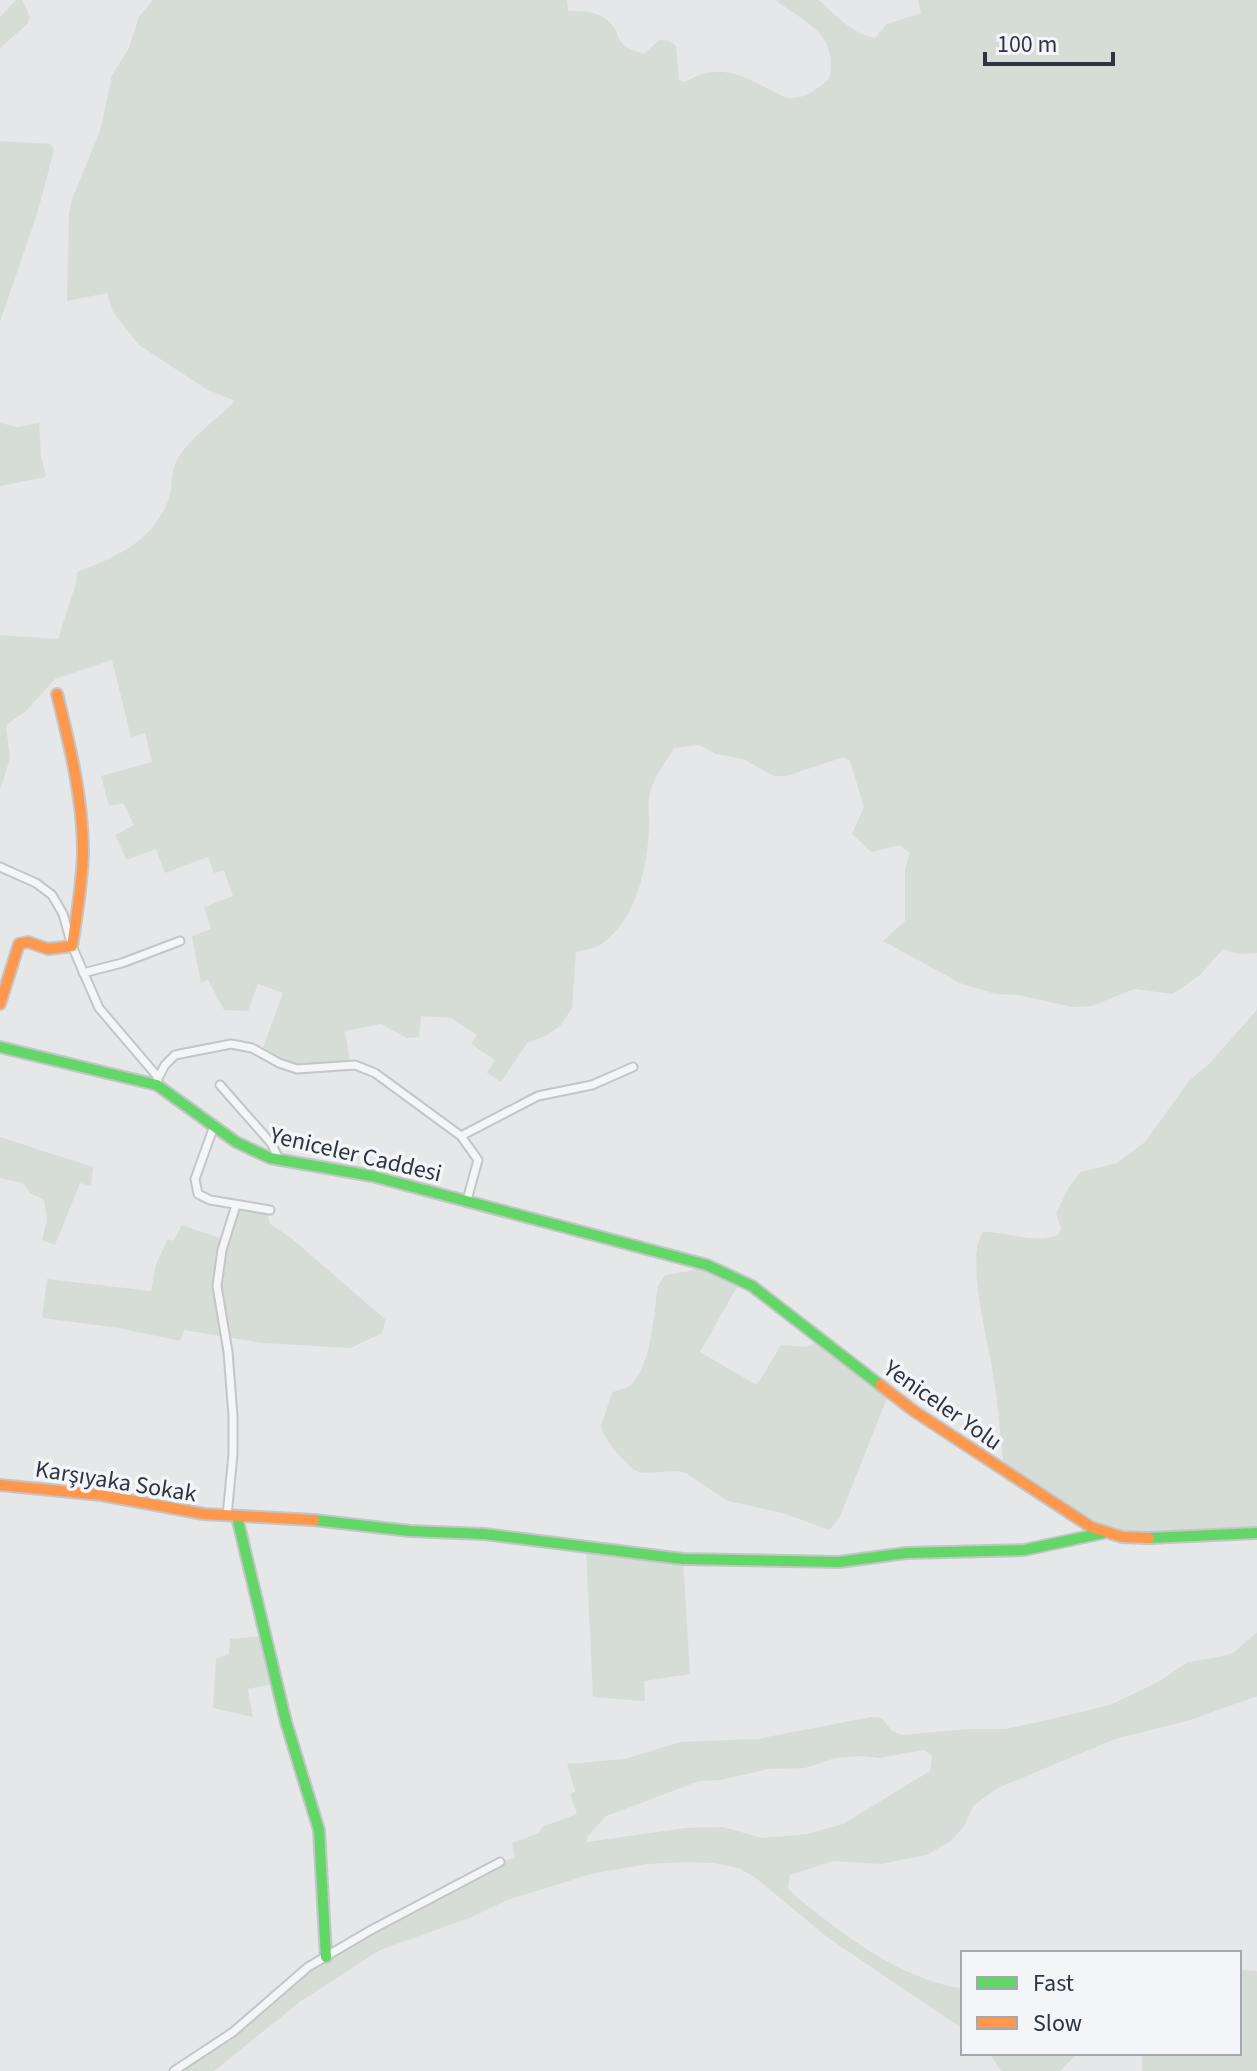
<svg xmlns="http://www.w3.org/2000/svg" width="1257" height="2071" font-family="'Source Sans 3',sans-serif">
<rect width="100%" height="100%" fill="#e5e7e9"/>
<path fill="#d6ddd6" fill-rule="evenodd" d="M 16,0 L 22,0 L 30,17 L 27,24 L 0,48 L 0,17 Z
M 153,0 L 567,0 L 568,11 C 585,10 604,12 615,29 C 618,35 619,41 625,46 C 630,50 638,52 644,54 C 656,44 660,32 676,46 L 679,80 L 685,82 C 720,62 741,75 773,91 C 779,94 784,98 790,98 C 806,99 818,88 829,79 C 839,34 806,23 775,0 L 819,0 C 835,15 853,34 875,38 L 887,24 L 921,13 L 918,0 L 1257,0 L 1257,953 L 1239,954 L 1223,949 L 1200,975 L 1173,994 L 1134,989 L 1092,1006 L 1072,1007 L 1018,995 L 995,994 L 960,983 L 883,941 L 905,921 L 905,869 L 910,853 L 900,845 L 871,852 L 852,834 L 864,807 L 850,761 L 844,757 L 786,776 L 774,776 L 743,759 L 716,754 L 699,745 L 674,748 C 665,762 655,776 650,792 C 647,803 650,817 649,829 C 647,869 636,921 600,945 C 593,949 584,950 576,952 L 572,1008 L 561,1025 L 547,1035 L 527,1043 L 501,1082 L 487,1073 L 495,1060 L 471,1044 L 477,1035 L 451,1018 L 421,1016 L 419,1037 L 407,1038 L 381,1024 L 345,1031 L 350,1064 L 303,1070 L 261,1053 L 283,993 L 258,984 L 248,1011 L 224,1010 L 208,980 L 201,983 L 192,936 L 211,929 L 204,907 L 233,896 L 224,870 L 214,873 L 208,857 L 165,873 L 156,849 L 127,860 L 115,835 L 134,825 L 123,803 L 109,806 L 101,776 L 152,762 L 145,733 L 131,737 L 112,660 L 55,679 L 26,711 L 6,725 L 10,758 L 0,790 L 0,635 L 58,639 L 76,583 L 77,572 C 117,557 154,541 169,498 C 173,487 170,473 176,462 C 187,439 218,419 235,401 L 206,389 L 139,345 L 113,312 L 107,293 L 67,301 L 69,213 L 72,199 L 100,131 L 112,75 L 129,48 L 139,17 Z
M 0,141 L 50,144 L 54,150 L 38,211 L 0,322 Z
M 0,423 L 18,427 L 39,423 L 41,455 L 46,477 L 0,486 Z
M 1257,1006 L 1257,1533 L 1216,1538 L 1104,1533 L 1004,1472 C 1001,1439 998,1405 993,1373 C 988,1342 965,1256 983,1232 C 1010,1232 1027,1243 1057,1236 L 1061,1229 L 1056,1213 L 1070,1185 L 1081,1172 L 1117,1163 L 1145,1142 L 1189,1081 L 1209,1064 L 1256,1011 Z
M 0,1137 L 93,1167 L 91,1186 L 80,1183 L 55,1245 L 42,1240 L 47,1220 L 44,1200 L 30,1193 L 23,1183 L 0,1178 Z
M 236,1205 L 267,1210 L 270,1224 L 291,1238 L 386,1320 L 382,1333 L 351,1348 L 263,1343 L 184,1330 L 180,1341 L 119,1328 L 42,1318 L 47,1279 L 151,1291 L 156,1264 L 168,1239 L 173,1241 L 182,1225 L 225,1240 Z
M 704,1264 L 741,1280 L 700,1352 L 757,1385 L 781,1345 L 807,1347 L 820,1341 L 889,1393 L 839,1519 L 829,1530 L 783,1513 L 728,1501 L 686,1473 L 677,1471 L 642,1473 L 634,1470 L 614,1450 L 603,1433 L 601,1426 L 612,1393 C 619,1388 627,1390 633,1383 C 653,1358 653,1316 658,1286 L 665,1275 L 690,1271 Z
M 586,1548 L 683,1559 L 690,1674 L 644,1681 L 645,1701 L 593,1697 Z
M 1257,1632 L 1257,1696 L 1190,1720 L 1115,1739 L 998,1788 L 974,1805 L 964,1826 L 951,1841 L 926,1855 L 880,1864 L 833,1861 L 790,1875 L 788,1888 L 793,1894 C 843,1935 898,1978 963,1989 L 963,2029 L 827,1937 L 756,1878 L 739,1868 L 714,1863 L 686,1862 L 648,1864 L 591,1874 L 507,1900 L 472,1917 L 380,1950 L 301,2001 L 214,2071 L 175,2071 L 216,2044 L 308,1967 L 500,1862 L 515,1858 L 512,1843 L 539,1833 L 542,1827 L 577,1814 L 570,1794 L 575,1791 L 567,1764 L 625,1759 L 680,1742 L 757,1739 L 871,1717 L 882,1718 L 891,1730 L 902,1735 L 968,1729 L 1005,1729 L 1043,1721 L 1110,1705 L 1158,1682 L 1188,1662 L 1219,1657 L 1233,1653 ZM 924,1750 L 932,1756 L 930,1771 L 843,1824 L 807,1834 L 762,1838 L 723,1827 L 685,1828 L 587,1842 L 587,1837 L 606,1816 L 699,1781 L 720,1780 L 768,1769 L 805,1768 L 835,1758 L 863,1756 L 879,1758 Z
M 266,1636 L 277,1683 L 248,1689 L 253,1717 L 213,1708 L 216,1659 L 229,1654 L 230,1639 Z
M 1239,1970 L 1257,1971 L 1257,2071 L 1142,2071 L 1142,2053 L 1239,2053 Z
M 989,2053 L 1078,2053 L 1060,2071 L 1001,2071 Z"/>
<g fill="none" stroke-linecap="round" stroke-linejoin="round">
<g stroke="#c3c5c7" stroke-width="11">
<path id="street" d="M 0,867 L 36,883 L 52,895 L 63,914 L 72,946 L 99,1008 L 157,1076 L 158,1082
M 83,973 L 122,963 L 180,941
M 158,1078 L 165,1065 L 175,1055 L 231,1044 L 252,1048 L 279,1063 L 297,1069 L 355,1065 L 375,1073 L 461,1136
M 220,1085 L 271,1143 L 280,1161
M 214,1126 L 195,1179 L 198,1194 L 210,1200 L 270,1210
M 467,1200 L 478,1160 L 461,1136 L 538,1096 L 592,1085 L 633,1067
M 227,1516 L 233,1454 L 233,1416 L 228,1352 L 217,1286 L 222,1250 L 236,1205
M 174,2071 L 233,2032 L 308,1967 L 371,1930 L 500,1862"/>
</g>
<g stroke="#c3c5c7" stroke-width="14">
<path id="fast" d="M 0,1047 L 157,1085 L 236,1142 L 270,1158 L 372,1176 L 707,1265 L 752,1286 L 880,1385
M 237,1517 L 286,1722 L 319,1830 L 326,1957
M 314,1520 L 410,1531 L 484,1534 L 683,1559 L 839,1562 L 906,1553 L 1024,1550 L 1103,1533
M 1149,1538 L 1257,1533"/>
</g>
<g stroke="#c3c5c7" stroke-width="14">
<path id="slow" d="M 0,1004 L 19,944 L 28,942 L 48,949 L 72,946 C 77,915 82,885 83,853 C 83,799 70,746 57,694
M 880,1385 L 914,1411 L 1091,1527 L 1122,1537 L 1149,1538
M 0,1485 L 101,1495 L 204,1514 L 314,1520"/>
</g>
<use href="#street" stroke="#f4f5f6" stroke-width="7"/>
<use href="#fast" stroke="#63d668" stroke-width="10"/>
<use href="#slow" stroke="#ff974d" stroke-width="10"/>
</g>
<g text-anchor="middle" stroke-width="7" stroke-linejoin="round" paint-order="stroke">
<g font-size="24" fill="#2d3541" stroke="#f4f5f8">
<text transform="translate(356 1154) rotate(13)" y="8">Yeniceler Caddesi</text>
<text transform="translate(943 1405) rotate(35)" y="8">Yeniceler Yolu</text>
<text transform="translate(116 1481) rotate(9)" y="8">Karşıyaka Sokak</text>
</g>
</g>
<rect x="961" y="1951" width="280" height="104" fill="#f4f5f8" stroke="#a4a8af" stroke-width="2"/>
<rect x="977" y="1977" width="40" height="12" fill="#63d668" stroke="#a4a8af" stroke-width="2"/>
<text x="1033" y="1991" font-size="24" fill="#2d3541">Fast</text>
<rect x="977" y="2017" width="40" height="12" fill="#ff974d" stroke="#a4a8af" stroke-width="2"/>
<text x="1033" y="2031" font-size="24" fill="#2d3541">Slow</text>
<path d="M985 52v12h128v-12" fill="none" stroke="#2d3541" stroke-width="4"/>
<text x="997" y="52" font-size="24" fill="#2d3541" stroke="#f4f5f8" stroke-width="6" paint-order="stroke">100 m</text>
</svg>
